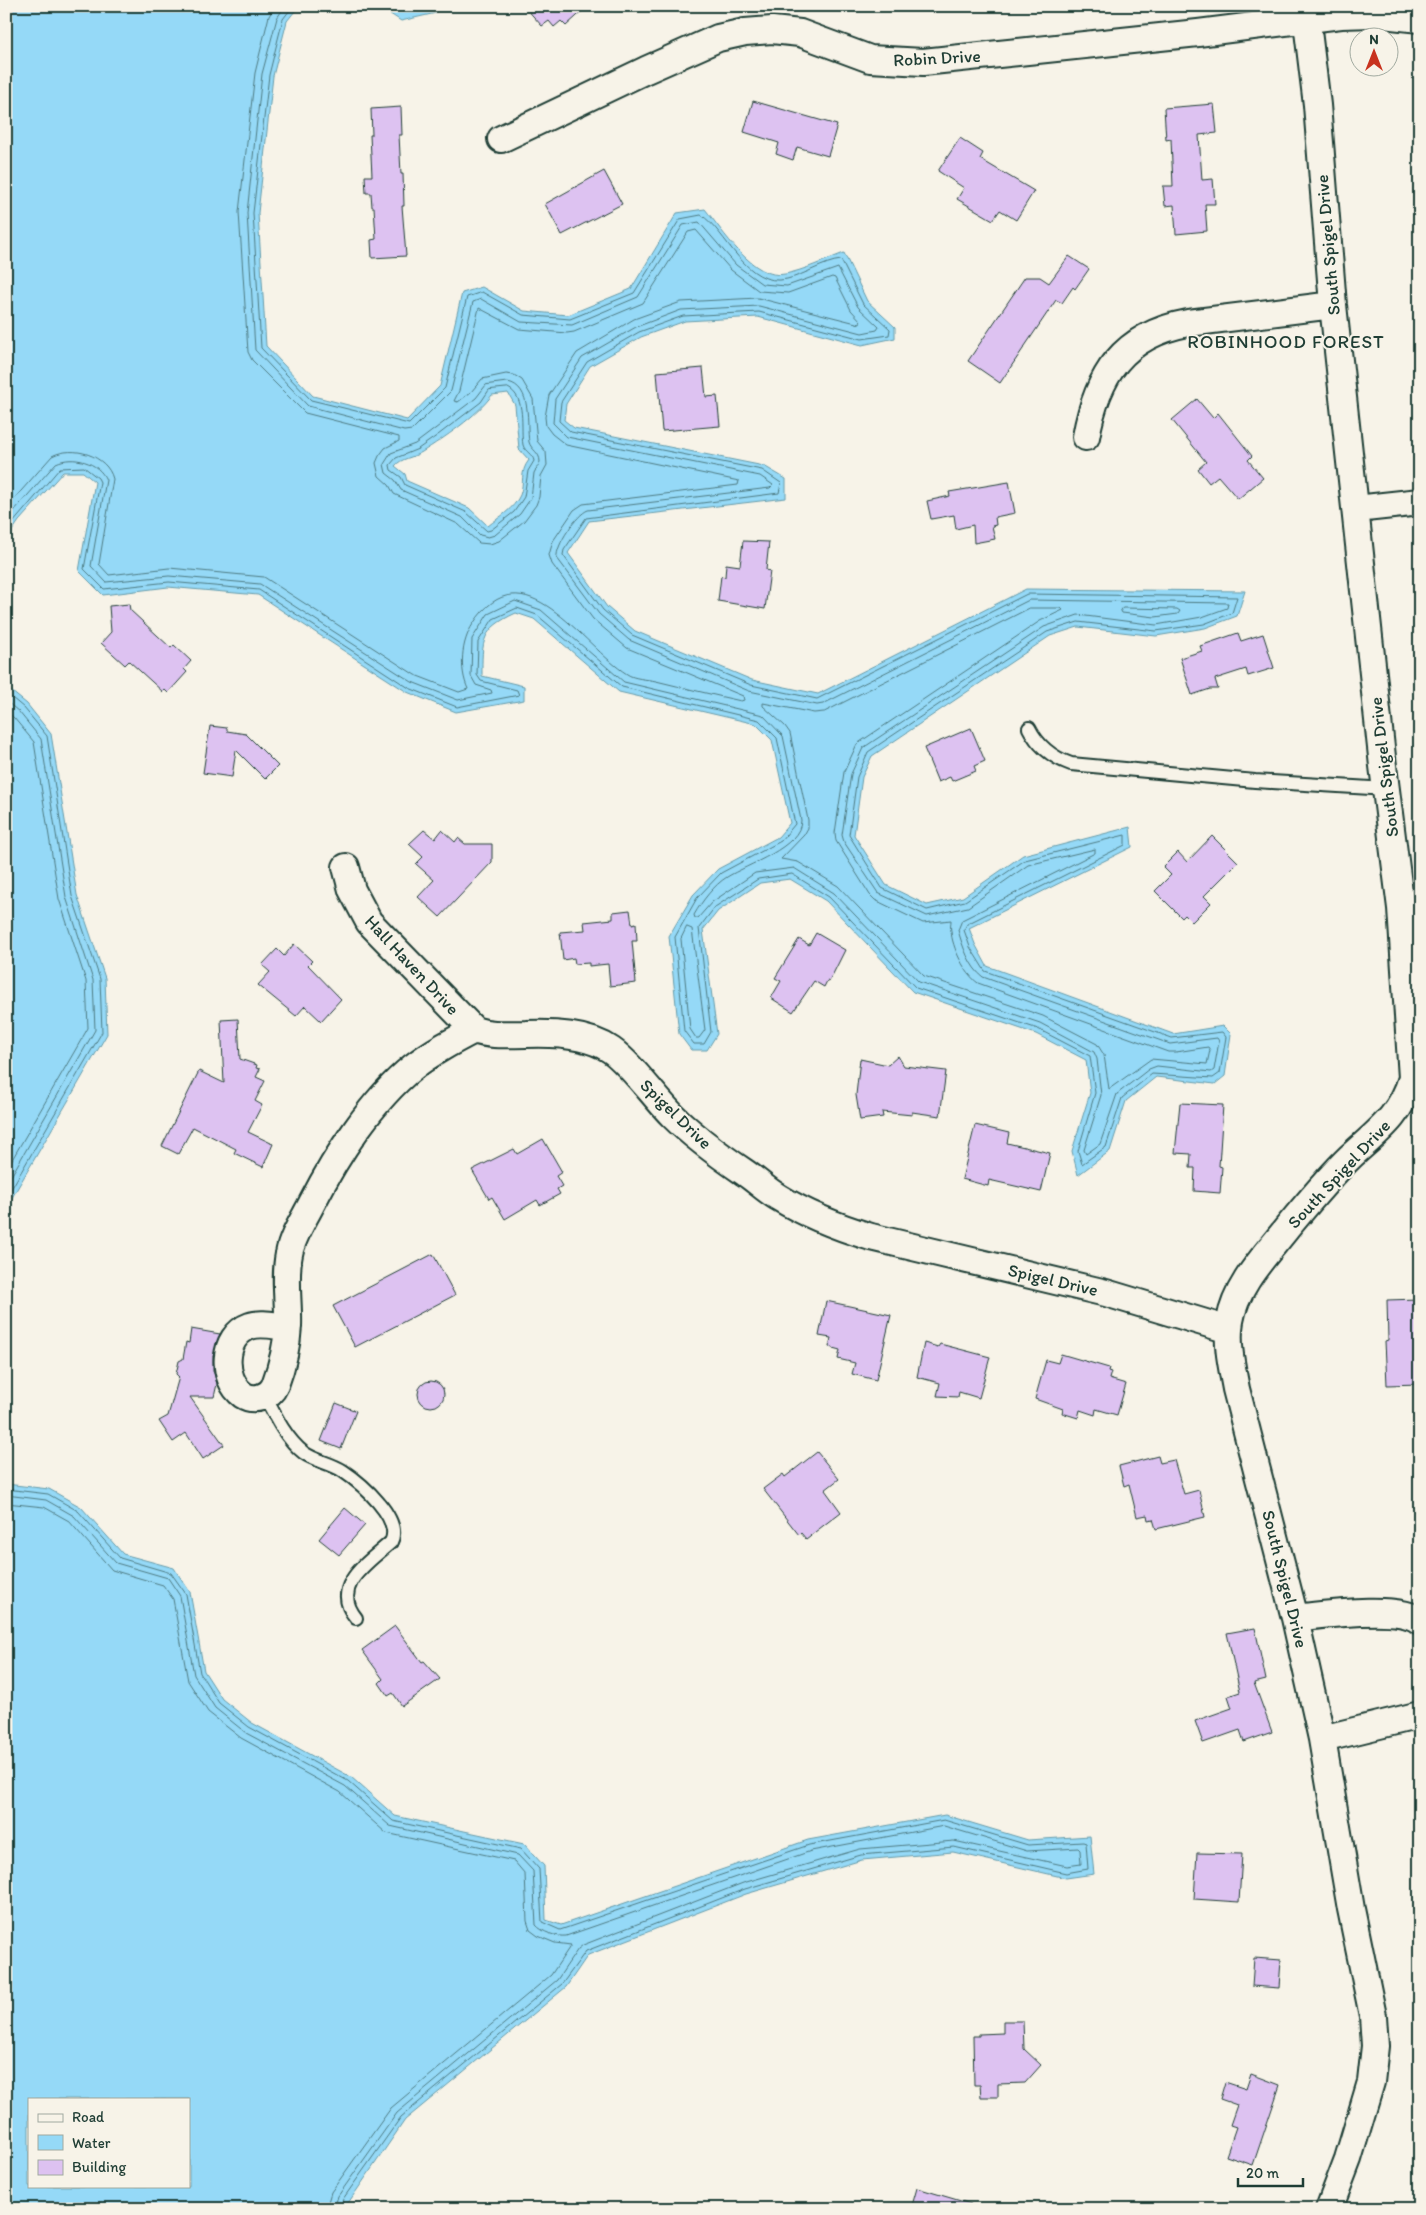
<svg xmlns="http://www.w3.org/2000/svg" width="1426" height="2215" font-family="Itim,sans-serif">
<rect width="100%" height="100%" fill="#f7f3e8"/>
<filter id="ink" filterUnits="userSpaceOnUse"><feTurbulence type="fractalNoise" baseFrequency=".02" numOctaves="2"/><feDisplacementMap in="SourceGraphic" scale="10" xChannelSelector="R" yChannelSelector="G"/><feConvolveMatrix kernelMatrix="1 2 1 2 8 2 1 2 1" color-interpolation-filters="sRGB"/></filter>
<g filter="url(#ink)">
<path fill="#95d9f7" stroke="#669ba9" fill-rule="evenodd" d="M 6,6 L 299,6 L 287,21 L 273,76 L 258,213 L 266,346 L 313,396 L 407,420 L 440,386 L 462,293 L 482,287 L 524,311 L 568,315 L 631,289 L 677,213 L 705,209 C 722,230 754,281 785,274 C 805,270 825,260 844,253 L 867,301 L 895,327 L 895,338 L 862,345 L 758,317 L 685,321 L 641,337 L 590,366 L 566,404 L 564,420 L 574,428 L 764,466 L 786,479 L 786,498 L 589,521 L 568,553 L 607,607 L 635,631 L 752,680 L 818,694 L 1026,589 L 1245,591 L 1237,616 L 1205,628 L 1156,636 L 1078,627 L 1050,636 L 872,756 L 862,777 L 854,835 L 886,885 L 927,905 L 963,897 L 1023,855 L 1130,827 L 1132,847 L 969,928 L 975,944 L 987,966 L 1173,1034 L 1223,1026 L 1231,1034 L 1225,1076 L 1215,1084 L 1156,1077 L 1126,1101 L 1110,1151 L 1078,1175 L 1072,1151 L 1090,1093 L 1086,1060 L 1036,1034 L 913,992 L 826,901 L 790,879 L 760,883 L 718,911 L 703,930 L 717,1034 L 707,1050 L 691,1050 L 679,1034 L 669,936 L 693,895 L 718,869 L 778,837 L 790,823 L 772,740 L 756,724 L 619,692 L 534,619 L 516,613 C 481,629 482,640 482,676 L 524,686 L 524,700 L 456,712 L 407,692 L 258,595 L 168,587 L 103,595 L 79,571 L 95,482 L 83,472 L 63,472 L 19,521 L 6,540 ZM 508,393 L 515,405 L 519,449 L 529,460 C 519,473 525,482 520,495 C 514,509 499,517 488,526 L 469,508 L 407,481 L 405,474 L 395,466 C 401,458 413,458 422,452 C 444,438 477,416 492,395 Z
M 378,6 L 435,6 L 436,13 L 401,21 Z
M 6,687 L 27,704 L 51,734 L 77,895 L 105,978 L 107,1034 L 6,1208 Z
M 6,1484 L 49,1489 L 81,1507 L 123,1554 L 174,1568 L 190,1592 L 204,1671 L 222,1699 L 252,1723 L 351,1777 L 395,1816 L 524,1844 L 544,1866 L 546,1920 L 561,1925 L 808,1840 L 945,1815 L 1028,1840 L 1090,1836 L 1094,1874 L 1066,1878 L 953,1852 L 862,1860 L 746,1894 L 588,1955 L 566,1987 L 405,2120 L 344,2209 L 6,2209 ZM 29,2099 L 189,2099 L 189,2186 L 29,2186 Z"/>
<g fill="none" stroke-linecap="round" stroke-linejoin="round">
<path stroke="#4e7b82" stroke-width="1" d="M 508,382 C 533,387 526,424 529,442 C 531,450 540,452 540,462 L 534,473 L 531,498 L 520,514 L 495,535 L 488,537 L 480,535 L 462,517 L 401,490 L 395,480 L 386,473 L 384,464 L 391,453 L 415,444 L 476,398 L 486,385 Z
M 508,388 C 527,397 520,428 523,445 C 525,452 533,454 534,461 L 528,471 L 524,497 L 514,512 L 491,530 L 487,531 L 466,512 L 405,485 L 401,477 L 391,470 L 390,465 L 396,458 L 418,449 L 438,435 L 481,402 L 489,390 Z
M 6,508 L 52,456 C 73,445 107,455 113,479 L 99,564 L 109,575 L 169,568 L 264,577 L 415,675 L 459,692 L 468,689 C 459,669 461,642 473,624 C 523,546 582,646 627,674 C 634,679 647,679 656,681 C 685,688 713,695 741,701 L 744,700 L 743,696 L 627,648 L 593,619 L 552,564 L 549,555 L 553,541 L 574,510 L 583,504 L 738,485 L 739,481 L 566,445 L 552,434 L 546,426 L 545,417 L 549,395 L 577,353 L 634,319 L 681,302 L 758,298 L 860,324 L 861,321 L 851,310 L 835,278 L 832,277 L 788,293 L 759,291 L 731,270 L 696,230 L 688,232 L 643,303 L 574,332 L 567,333 L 519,329 L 479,308 L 459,391 L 454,401 L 458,402 L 471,392 L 482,379 L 506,374 L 514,375 L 522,380 L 533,399 L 537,441 L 546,452 L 547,465 L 541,476 L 539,497 L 536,505 L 524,521 L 499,541 L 490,544 L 479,543 L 458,524 L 394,494 L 389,485 L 379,476 L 376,463 L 379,456 L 385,448 L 399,441 L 399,437 L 305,413 L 252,360 L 248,352 L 239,212 L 255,73 L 269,16 L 275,6
M 6,520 L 56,463 C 73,455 99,462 106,480 L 91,566 L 106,582 L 169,576 L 260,584 L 412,682 L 458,700 L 492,693 L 491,690 L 476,685 L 471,676 L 472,639 L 488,614 L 515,601 L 541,610 L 624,682 L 763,715 L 783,736 L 801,820 C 802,847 746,865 727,877 C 714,885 702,901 694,915 L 695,918 L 698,918 L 712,902 L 755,873 L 794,868 L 834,893 L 919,982 L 1040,1023 L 1094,1052 L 1097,1059 L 1101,1095 L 1084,1150 L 1086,1154 L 1100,1144 L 1117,1094 L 1149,1069 L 1157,1066 L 1211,1072 L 1214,1070 L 1219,1041 L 1217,1038 L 1170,1044 L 983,977 C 970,968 962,945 958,930 L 962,920 L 1095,853 L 1095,849 L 1028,865 L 968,907 L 927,916 L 878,893 L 844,842 L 842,835 L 851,774 L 863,748 L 1044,627 L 1078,615 L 1156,625 L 1202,617 L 1227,608 L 1228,603 L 1029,600 L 823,704 L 817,705 L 749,691 L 629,640 L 599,614 L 557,558 C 555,546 577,514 588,510 L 770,488 L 773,485 L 760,476 L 567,437 L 553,423 L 555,399 L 582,358 L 636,327 L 681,310 L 759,306 L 862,333 L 877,330 L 879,327 L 858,307 L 838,268 L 787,286 L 762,284 L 736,265 L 699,222 L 683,225 L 638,297 L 572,325 L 521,322 L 481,299 L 473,302 L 451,391 L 412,430 L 404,431 L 308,406 L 255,350 L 247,213 L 262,74 L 277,18 L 285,6
M 6,531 L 60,468 L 84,467 L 98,478 L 100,482 L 84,569 L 104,589 L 169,582 L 259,590 L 409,688 L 457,707 L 519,695 L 517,690 L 481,681 L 477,675 L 478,642 L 493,619 L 517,608 L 537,615 L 622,687 L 759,720 L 777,738 L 795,824 L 781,841 L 721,873 L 697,898 L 675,937 L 684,1031 L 694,1044 L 704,1044 L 711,1032 L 699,928 L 715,907 L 758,879 L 792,874 L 829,897 L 916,988 L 1038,1029 L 1090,1056 L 1095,1093 L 1078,1151 L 1082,1164 L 1106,1147 L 1122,1098 L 1152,1074 L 1213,1078 L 1220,1073 L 1226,1037 L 1222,1032 L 1172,1038 L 985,971 L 970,947 L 964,930 L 967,924 L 1125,845 L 1125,835 L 1025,860 L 965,901 L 927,910 L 882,888 L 849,835 L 857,777 L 868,752 L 1047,632 L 1078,622 L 1156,631 L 1204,624 L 1232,613 L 1237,597 L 1027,594 L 817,699 L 751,685 L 632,635 L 603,610 L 563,555 L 564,550 L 586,518 L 779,493 L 781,483 L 762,470 L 571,432 L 559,421 L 561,402 L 587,362 L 639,332 L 683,316 L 759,312 L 862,339 L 889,335 L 890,329 L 863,304 L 841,260 C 823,262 805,275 787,279 C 746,289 726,230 701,215 L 680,219 L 634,293 L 570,319 L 523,315 L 482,292 L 467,297 L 445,388 L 409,424 L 311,400 L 261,348 L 253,213 L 269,75 L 283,19 L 293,6
M 1030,608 L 1061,608 L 1063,610 L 1040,621 L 857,744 L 844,772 L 835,833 L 836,841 L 870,895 L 875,900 L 923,923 L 951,920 C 951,923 950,927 951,931 C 952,947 965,974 978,983 L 1168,1052 L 1176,1052 L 1208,1047 L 1210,1050 L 1207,1064 L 1151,1059 L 1109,1089 L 1104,1055 L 1097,1044 L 1043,1016 L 924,976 L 838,886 L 798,862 L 781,859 L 804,835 L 808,828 L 808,820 L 790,733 L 785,726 L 763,706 L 763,703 L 814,713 L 824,712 Z
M 1123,608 L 1177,609 L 1180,611 L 1178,614 L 1155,617 L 1122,613 L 1121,611 Z
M 6,693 L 24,708 L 47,736 L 72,896 L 100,979 L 102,1032 L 6,1198
M 6,701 L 19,712 L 41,739 L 66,897 L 93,980 L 95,1030 L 6,1185
M 6,711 L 14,718 L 34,742 L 59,899 L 86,981 L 88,1028 L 6,1170
M 687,927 L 692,929 L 705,1030 L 699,1038 L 696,1038 L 690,1029 L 681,939 Z
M 6,1489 L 48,1494 L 78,1511 L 120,1558 L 171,1573 L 186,1594 L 200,1673 L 219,1703 L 249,1727 L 348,1781 L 393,1821 L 521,1849 L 539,1869 L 542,1922 L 560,1930 L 809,1845 L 944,1820 L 1028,1845 L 1083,1842 L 1086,1843 L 1088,1869 L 1066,1873 L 954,1847 L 861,1855 L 745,1889 L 586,1951 L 562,1984 L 401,2117 L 343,2199 L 340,2209
M 6,1495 L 46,1500 L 74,1516 L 116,1563 L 168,1578 L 180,1596 L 194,1675 L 215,1708 L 246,1733 L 345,1786 L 390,1826 L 518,1855 L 533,1871 L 536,1925 C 542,1932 556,1937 566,1936 L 811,1851 L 944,1826 L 1027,1851 L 1078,1848 L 1080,1850 L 1081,1864 L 1067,1866 L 954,1841 L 860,1849 L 743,1883 L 583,1945 L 578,1949 L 557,1980 L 397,2113 L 338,2196 L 334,2209
M 6,1503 L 44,1507 L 69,1521 L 112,1570 L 163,1585 L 173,1599 L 188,1681 L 208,1712 L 241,1738 L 340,1792 L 386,1833 L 514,1861 L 525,1874 L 527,1921 L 530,1930 L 538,1936 L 555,1943 L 571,1945 L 551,1975 L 391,2108 L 331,2192 L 326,2209"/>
</g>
<path fill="#ddc2f1" stroke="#1f3d34" d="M 524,6 L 588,6 L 566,26 L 561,21 L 554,27 L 549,21 L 542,26 Z
M 753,101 L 837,125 L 828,156 L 797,147 L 793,160 L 776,154 L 779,143 L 744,132 Z
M 1214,104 L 1217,133 L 1199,135 L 1202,180 L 1213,179 L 1215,204 L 1205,204 L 1207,231 L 1176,234 L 1174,205 L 1165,206 L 1163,186 L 1173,186 L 1171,139 L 1166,140 L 1164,108 Z
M 401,107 L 402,135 L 399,135 L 401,174 L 403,174 L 404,206 L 402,206 L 406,256 L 372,258 L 371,240 L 376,239 L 374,207 L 372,207 L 371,193 L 366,193 L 365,176 L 372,176 L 370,135 L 372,135 L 371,109 Z
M 960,138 L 983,153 L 980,159 L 1034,191 L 1016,220 L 1000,210 L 993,220 L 957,199 L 964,188 L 938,171 Z
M 604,171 L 622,204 L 562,235 L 545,204 Z
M 1069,256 L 1089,269 L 1075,289 L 1073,287 L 1062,303 L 1056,300 L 1000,383 L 968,361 L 1025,277 L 1040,277 L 1049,283 Z
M 703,368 L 706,397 L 717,396 L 720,426 L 662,431 L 657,372 Z
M 1197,399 L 1213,418 L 1218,413 L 1252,456 L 1248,460 L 1263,478 L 1238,499 L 1218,476 L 1209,483 L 1198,469 L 1206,462 L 1172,420 Z
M 1009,482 L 1015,513 L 995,517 L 996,525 L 992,526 L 995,539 L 974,543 L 973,525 L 956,529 L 954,515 L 931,519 L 927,501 L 950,496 L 949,492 Z
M 743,541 L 769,542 L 766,570 L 770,571 L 765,609 L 718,601 L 721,576 L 725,577 L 726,564 L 740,566 Z
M 129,604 L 130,610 L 171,648 L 174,645 L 191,661 L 184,669 L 187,672 L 168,693 L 165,690 L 163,692 L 129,661 L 125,665 L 101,643 L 111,632 L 109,606 Z
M 1238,633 L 1241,641 L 1263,634 L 1274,668 L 1248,676 L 1246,669 L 1215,679 L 1218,689 L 1210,689 L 1192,695 L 1180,658 L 1202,651 L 1200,646 Z
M 210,726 L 227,728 L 227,731 L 246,734 L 278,766 L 265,779 L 236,750 L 232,777 L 203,773 Z
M 971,728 L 985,761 L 974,766 L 976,771 L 952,781 L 950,777 L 938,782 L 924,748 Z
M 424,830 L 435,839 L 442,830 L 455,842 L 458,838 L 465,844 L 492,844 L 492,862 L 440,917 L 418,897 L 434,880 L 416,864 L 423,857 L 409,844 Z
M 1212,836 L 1238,862 L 1204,896 L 1211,903 L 1192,922 L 1185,915 L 1182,918 L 1155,891 L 1171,875 L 1163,867 L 1178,852 L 1187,862 Z
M 630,910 L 632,924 L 636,923 L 637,941 L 632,941 L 636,983 L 610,986 L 608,964 L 589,966 L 589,963 L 575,964 L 574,958 L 563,960 L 560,932 L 585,930 L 584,922 L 613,919 L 613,912 Z
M 816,933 L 845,950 L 829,982 L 827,981 L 824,987 L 814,981 L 793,1012 L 771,998 L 781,981 L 775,978 L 799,939 L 809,945 Z
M 294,944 L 312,961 L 308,965 L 341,999 L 321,1021 L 305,1006 L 296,1016 L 258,985 L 270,972 L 262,965 L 277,949 L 284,956 Z
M 238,1019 L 240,1059 L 257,1065 L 256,1068 L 260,1069 L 256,1077 L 265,1081 L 255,1101 L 262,1105 L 248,1132 L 273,1144 L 263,1167 L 234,1153 L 236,1149 L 193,1127 L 178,1154 L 162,1146 L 199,1071 L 224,1083 L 221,1020 Z
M 898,1056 L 904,1066 L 946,1071 L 940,1116 L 912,1112 L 912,1115 L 882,1112 L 883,1117 L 860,1120 L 856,1095 L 860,1059 L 888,1065 Z
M 1180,1103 L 1223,1105 L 1219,1166 L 1222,1167 L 1220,1193 L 1194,1191 L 1195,1168 L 1190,1168 L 1191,1154 L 1175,1153 Z
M 975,1125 L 1009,1133 L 1007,1143 L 1050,1153 L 1041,1192 L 989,1180 L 988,1186 L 962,1179 Z
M 543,1139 L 562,1172 L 556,1176 L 562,1186 L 557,1189 L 560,1194 L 540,1205 L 537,1200 L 505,1219 L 492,1197 L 489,1199 L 472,1170 L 514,1149 L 517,1154 Z
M 433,1254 L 455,1295 L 355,1347 L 333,1306 Z
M 1418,1299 L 1419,1384 L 1387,1385 L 1385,1341 L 1388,1340 L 1387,1300 Z
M 826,1301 L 891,1315 L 876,1380 L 852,1374 L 855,1363 L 838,1359 L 840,1350 L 829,1347 L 831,1338 L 819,1336 Z
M 191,1329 L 220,1334 L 213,1356 L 213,1370 L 217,1384 L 214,1397 L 190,1397 L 224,1445 L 203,1459 L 186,1433 L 173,1442 L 159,1421 L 168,1416 L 179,1377 L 176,1374 L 179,1361 L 183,1359 L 186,1342 L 189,1343 Z
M 924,1343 L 938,1347 L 940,1344 L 990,1357 L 979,1398 L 959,1392 L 958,1397 L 937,1396 L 940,1383 L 917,1377 Z
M 1061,1354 L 1109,1368 L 1108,1371 L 1111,1372 L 1109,1379 L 1126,1384 L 1117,1415 L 1096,1409 L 1095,1415 L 1080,1410 L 1078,1418 L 1062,1413 L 1063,1409 L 1035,1399 L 1046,1360 L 1058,1363 Z
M418 1394a13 13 0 1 1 26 0a13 13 0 1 1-26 0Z
M 336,1403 L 356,1411 L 341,1449 L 321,1441 Z
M 817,1452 L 839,1479 L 825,1490 L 841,1512 L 806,1539 L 801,1533 L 799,1535 L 763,1489 L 783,1474 L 785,1477 Z
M 1158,1456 L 1160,1463 L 1174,1460 L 1184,1494 L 1199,1490 L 1205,1517 L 1156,1529 L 1153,1519 L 1148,1520 L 1147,1515 L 1137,1517 L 1129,1484 L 1124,1486 L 1119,1466 Z
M 345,1508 L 365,1525 L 339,1555 L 319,1539 Z
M 395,1626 L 422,1662 L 424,1661 L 440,1679 L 402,1706 L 393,1693 L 388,1696 L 379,1683 L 383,1679 L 362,1650 Z
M 1255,1628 L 1266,1680 L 1254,1683 L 1272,1732 L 1244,1742 L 1240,1730 L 1203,1743 L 1195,1721 L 1232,1708 L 1228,1696 L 1240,1692 L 1227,1633 Z
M 1197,1853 L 1242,1854 L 1239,1902 L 1194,1899 Z
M 1254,1958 L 1281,1960 L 1279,1988 L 1252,1986 Z
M 1003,2021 L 1023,2021 L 1024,2049 L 1041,2065 L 1025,2083 L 998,2084 L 998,2097 L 981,2097 L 980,2085 L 974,2085 L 973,2036 L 979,2036 L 979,2034 L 1003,2033 Z
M 1251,2074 L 1280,2085 L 1253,2165 L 1226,2156 L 1236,2127 L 1230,2125 L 1237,2105 L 1220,2099 L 1225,2082 L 1246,2089 Z
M 917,2188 L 971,2204 L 970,2209 L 911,2209 Z"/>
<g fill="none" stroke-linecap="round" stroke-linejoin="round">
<g stroke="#1f3d34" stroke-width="16">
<path id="lane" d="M 1029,728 C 1038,746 1051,757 1071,764 L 1255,781 L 1387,789
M 265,1396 C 275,1416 286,1439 304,1453 C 315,1461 331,1463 343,1471 C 361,1483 403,1519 391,1542 C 369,1562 329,1586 356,1618"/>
</g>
<g stroke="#1f3d34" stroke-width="30">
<path id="street" d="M 1305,6 L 1317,105 L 1333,305 L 1383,766 L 1401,908 L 1412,1078 C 1401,1116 1377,1132 1350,1157 C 1327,1179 1307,1204 1287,1228 C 1265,1256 1236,1285 1230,1321 C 1226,1343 1232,1367 1236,1389 L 1295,1618 L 1322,1739 L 1351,1909 L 1373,2016 L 1375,2046 L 1371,2082 L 1348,2159 L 1329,2209
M 501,139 L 646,70 L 718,38 L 745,32 L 772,30 L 800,33 L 870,59 L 923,62 L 1198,33 L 1341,15 L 1373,14 L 1420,19
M 1086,437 C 1097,375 1123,335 1188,323 L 1333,305
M 1356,509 L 1420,502
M 346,867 L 352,890 L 369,922 L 474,1030
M 288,1327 C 276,1326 261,1322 250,1326 C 222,1336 221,1379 243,1395 C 254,1402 270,1397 275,1385 C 282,1366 287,1346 288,1326 C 289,1303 284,1278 289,1254 C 292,1237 304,1219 312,1203 C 336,1156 372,1100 413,1067 C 432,1052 453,1041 474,1030 C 491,1036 508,1034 526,1034 C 553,1033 588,1034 611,1050 C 631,1064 654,1097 673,1116 C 695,1138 719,1155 744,1172 C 756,1180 766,1190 778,1197 C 807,1215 838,1227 871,1237 L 1106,1293 L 1229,1330
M 1295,1618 C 1323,1615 1400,1604 1420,1621
M 1322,1739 L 1420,1715"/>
</g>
<use href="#lane" stroke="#f7f3e8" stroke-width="12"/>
<use href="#street" stroke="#f7f3e8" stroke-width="26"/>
</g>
</g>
<g text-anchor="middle" stroke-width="4" stroke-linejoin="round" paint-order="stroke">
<g font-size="18" fill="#1f3d34" stroke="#f7f3e8">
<text transform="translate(937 58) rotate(-3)" y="6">Robin Drive</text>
<text transform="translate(1328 245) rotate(-95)" y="6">South Spigel Drive</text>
<text transform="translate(1384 767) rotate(-97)" y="6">South Spigel Drive</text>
<text transform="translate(412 965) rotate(47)" y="6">Hall Haven Drive</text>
<text transform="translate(676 1114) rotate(44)" y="6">Spigel Drive</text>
<text transform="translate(1339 1174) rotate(-47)" y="6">South Spigel Drive</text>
<text transform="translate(1053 1280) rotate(13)" y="6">Spigel Drive</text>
<text transform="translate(1285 1579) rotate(76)" y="6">South Spigel Drive</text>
</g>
<g font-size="19" letter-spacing="1" fill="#1f3d34" stroke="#f7f3e8">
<text x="1286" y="348">ROBINHOOD FOREST</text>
</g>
</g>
<rect width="1426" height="2215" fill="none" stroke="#f7f3e8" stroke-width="25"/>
<rect x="12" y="12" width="1401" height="2190" fill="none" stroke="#1f3d34" stroke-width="2" filter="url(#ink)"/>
<rect x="28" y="2098" width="162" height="90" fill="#f7f3e8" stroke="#a1aaa0"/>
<rect x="38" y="2114" width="25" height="8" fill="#f7f3e8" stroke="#a1aaa0"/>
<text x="72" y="2122" font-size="15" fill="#1f3d34">Road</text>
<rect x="38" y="2135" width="25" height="15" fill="#95d9f7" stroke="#a1aaa0"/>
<text x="72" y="2148" font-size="15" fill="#1f3d34">Water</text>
<rect x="38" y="2160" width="25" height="15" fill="#ddc2f1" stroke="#a1aaa0"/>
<text x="72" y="2172" font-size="15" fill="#1f3d34">Building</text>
<g transform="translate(1374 52)"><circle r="24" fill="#f7f3e8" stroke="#a1aaa0"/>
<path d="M0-4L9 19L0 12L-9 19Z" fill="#c8321e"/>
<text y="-8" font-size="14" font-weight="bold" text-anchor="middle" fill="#1f3d34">N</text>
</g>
<path d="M1238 2178v8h65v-8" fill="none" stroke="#1f3d34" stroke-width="2.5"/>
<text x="1246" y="2178" font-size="15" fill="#1f3d34" stroke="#f7f3e8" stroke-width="4" paint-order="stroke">20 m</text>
</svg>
